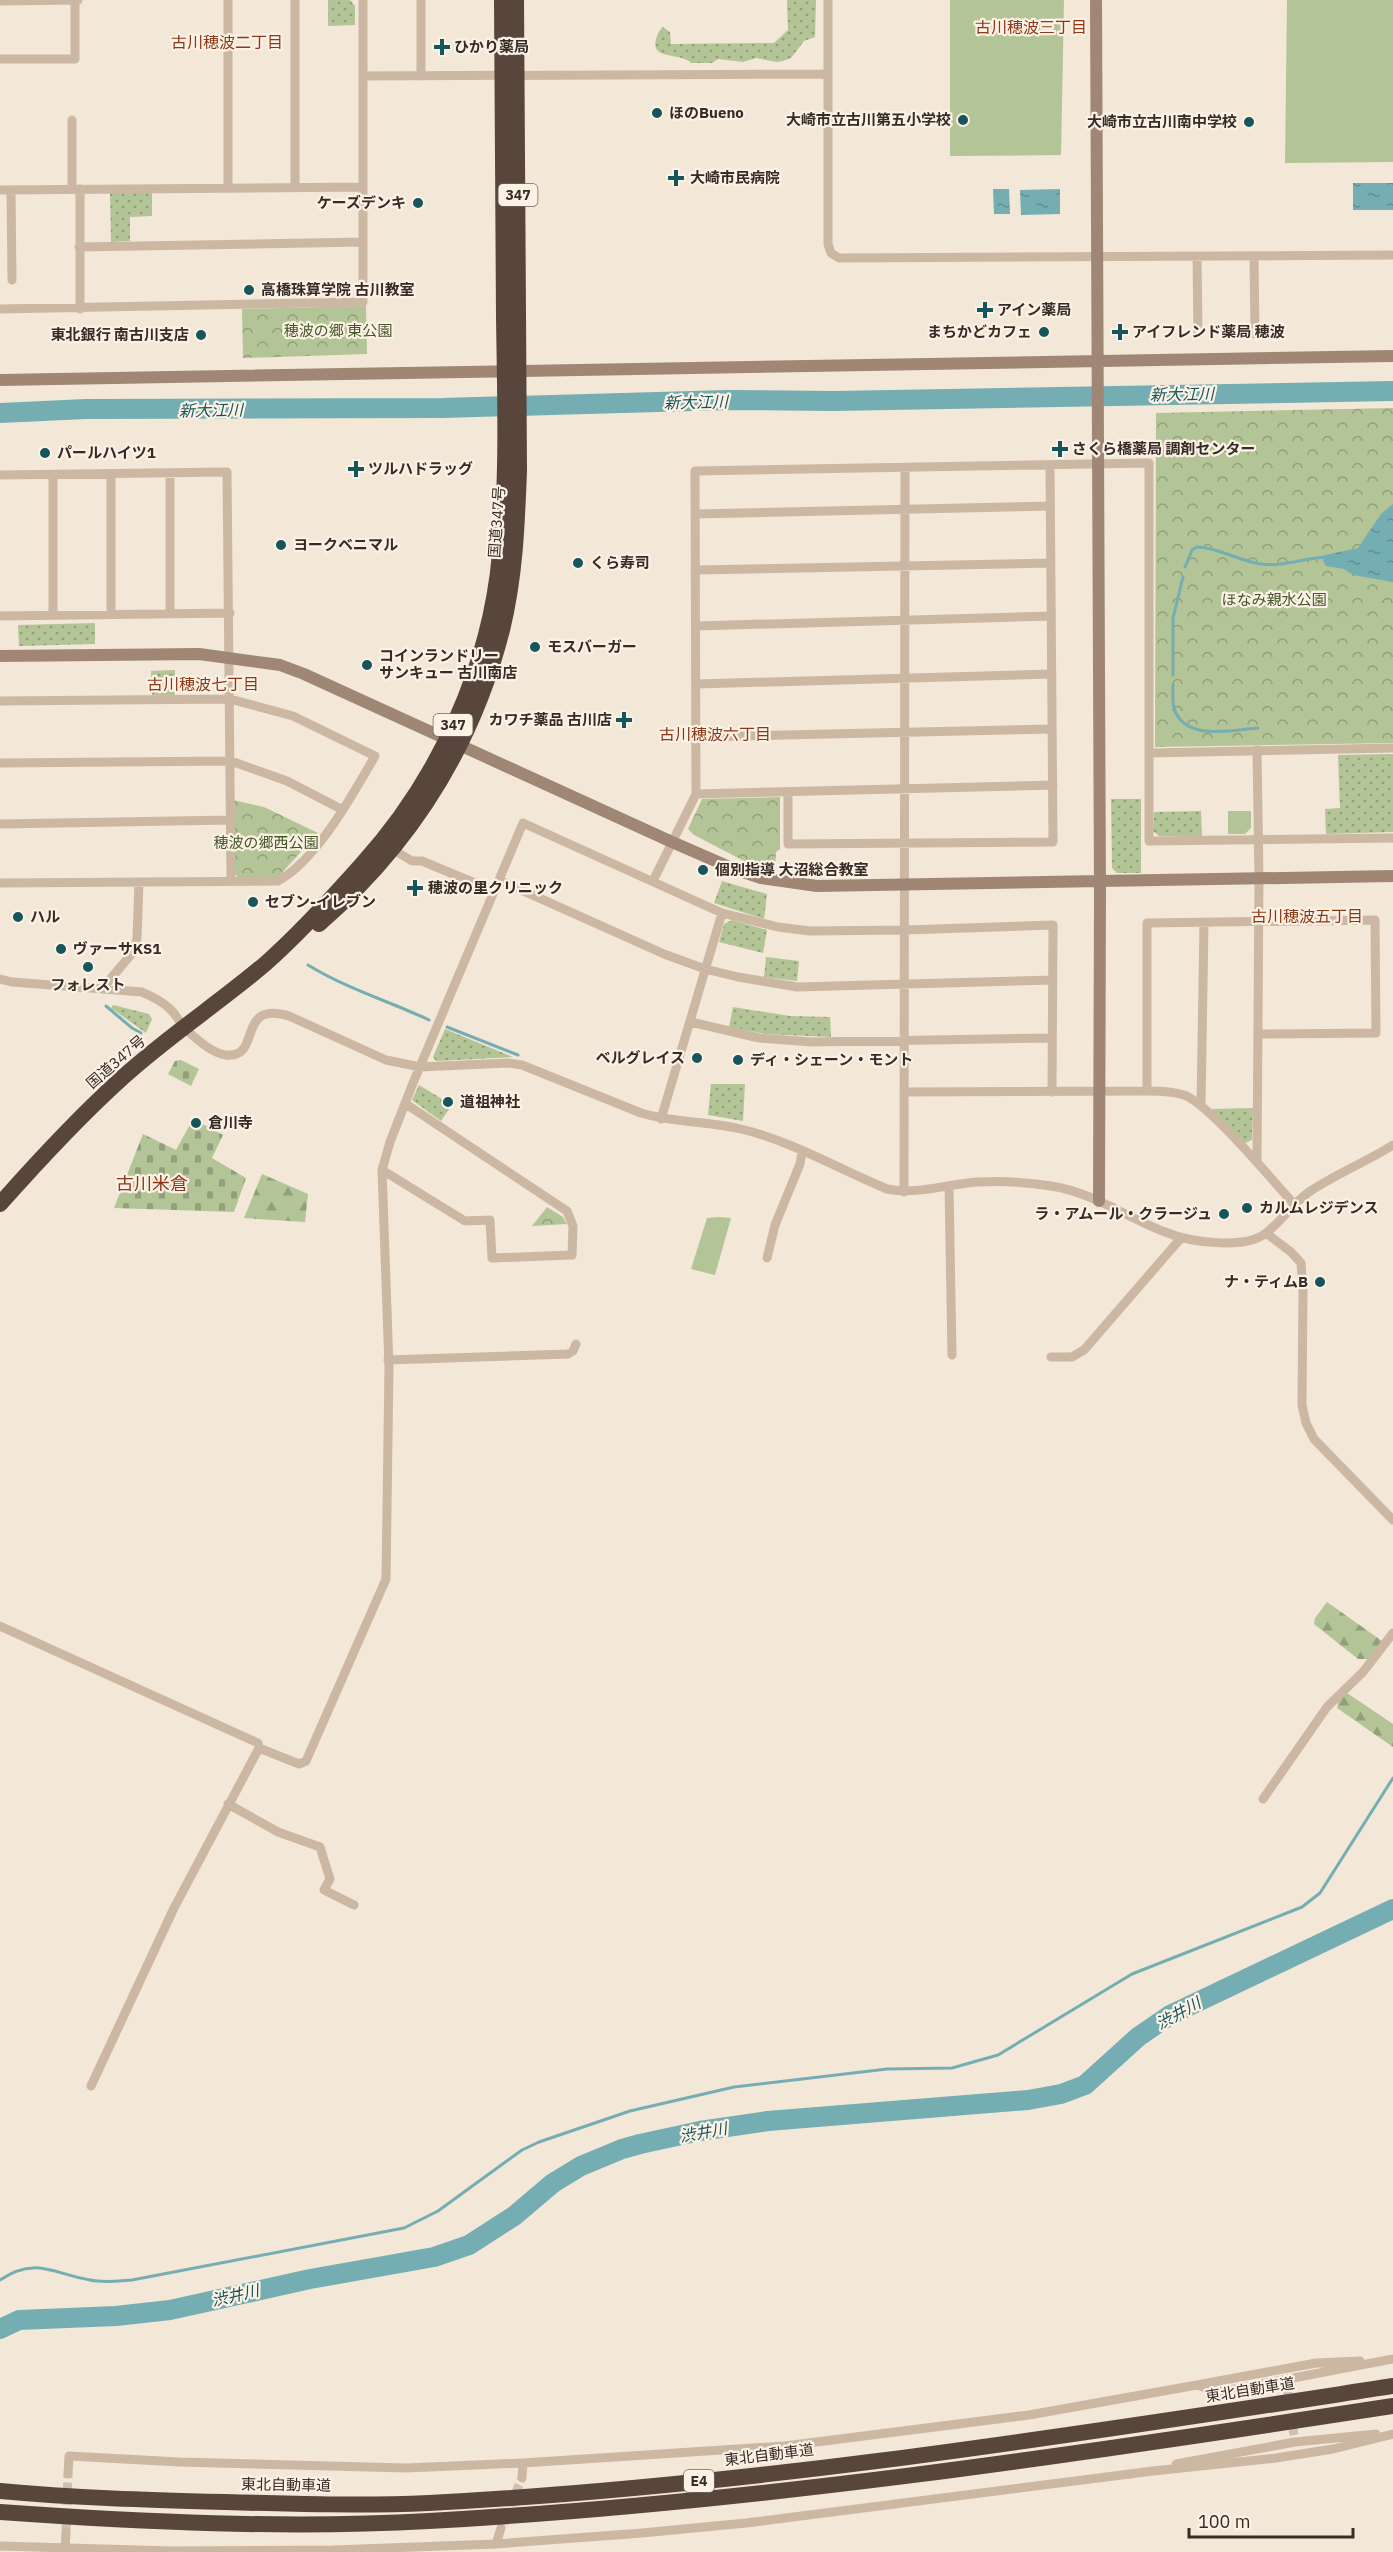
<svg xmlns="http://www.w3.org/2000/svg" width="1393" height="2552" font-family="'IBM Plex Sans','Noto Sans JP',sans-serif">
<defs>
<pattern id="grass-dots" width="8" height="8" patternUnits="userSpaceOnUse" patternTransform="scale(1.5)"><rect width="8" height="8" fill="#b3c497"/><path d="M2 2h.1M6 6h.1" fill="none" stroke="#929f7b" stroke-width="1.8" stroke-linecap="round"/></pattern>
<pattern id="forest-firs" width="22" height="20" patternUnits="userSpaceOnUse" patternTransform="scale(1.5)"><rect width="22" height="20" fill="#b3c497"/><path d="M5 1l3.5 6h-7zM16 11l3.5 6h-7z" fill="#929f7b"/></pattern>
<pattern id="cemetery-stones" width="16" height="16" patternUnits="userSpaceOnUse" patternTransform="scale(1.5)"><rect width="16" height="16" fill="#b3c497"/><path d="M2 7V4a2 2 0 0 1 4 0v3zM10 15v-3a2 2 0 0 1 4 0v3z" fill="#929f7b"/></pattern>
<pattern id="park-crowns" width="20" height="18" patternUnits="userSpaceOnUse" patternTransform="scale(1.5)"><rect width="20" height="18" fill="#b3c497"/><path d="M2 6a3 3 0 1 1 6 0M12 15a3 3 0 1 1 6 0" fill="none" stroke="#929f7b"/></pattern>
<pattern id="water-ripples" width="26" height="14" patternUnits="userSpaceOnUse" patternTransform="scale(1.5)"><rect width="26" height="14" fill="#74aeb3"/><path d="M2 4q2-2 4 0t4 0M15 11q2-2 4 0t4 0" fill="none" stroke="#608e91"/></pattern>
</defs>
<rect width="100%" height="100%" fill="#f3e7d8"/>
<path fill="url(#grass-dots)" d="M 328,0 L 350,0 L 355,6 L 355,25 L 328,26 Z
M 787,0 L 816,0 L 815,37 L 804,41 L 791,58 L 783,61 L 777,62 L 756,58 L 743,62 L 718,59 L 712,63 L 691,63 C 682,52 650,61 656,39 C 658,34 659,30 663,27 L 670,32 L 671,44 L 774,43 L 788,30 Z
M 110,193 L 152,193 L 152,216 L 130,217 L 130,241 L 111,242 Z
M 95,623 L 95,644 L 19,646 L 18,625 Z
M 175,670 L 175,695 L 152,695 L 151,671 Z
M 1393,754 L 1393,832 L 1326,834 L 1325,809 L 1340,808 L 1338,755 Z
M 1111,799 L 1141,799 L 1141,873 L 1117,873 L 1112,868 Z
M 1201,811 L 1202,836 L 1159,836 L 1153,831 L 1154,812 Z
M 722,881 L 767,894 L 764,919 L 714,903 Z
M 732,920 L 767,930 L 763,953 L 719,942 L 724,924 Z
M 766,957 L 799,961 L 797,981 L 764,977 Z
M 113,1005 L 149,1014 L 152,1019 L 146,1033 L 111,1008 Z
M 733,1007 L 790,1016 L 830,1017 L 831,1037 L 765,1034 L 729,1027 Z
M 445,1029 L 513,1057 L 436,1061 L 433,1057 Z
M 711,1084 L 745,1084 L 743,1121 L 708,1115 Z
M 419,1085 L 452,1105 L 441,1121 L 412,1100 Z
M 1253,1108 L 1252,1140 L 1243,1144 L 1211,1109 Z"/>
<path fill="url(#forest-firs)" d="M 262,1174 L 308,1194 L 305,1222 L 244,1218 Z
M 1327,1602 L 1382,1641 L 1369,1659 L 1358,1659 L 1314,1624 L 1315,1618 Z
M 1347,1693 L 1393,1724 L 1393,1747 L 1337,1708 L 1339,1699 Z"/>
<path fill="url(#cemetery-stones)" d="M 181,1060 L 199,1069 L 191,1086 L 168,1074 L 175,1061 Z
M 193,1119 L 223,1135 L 212,1158 L 246,1178 L 234,1212 L 114,1208 L 143,1134 L 176,1150 Z"/>
<path fill="url(#park-crowns)" d="M 366,306 L 367,354 L 243,358 L 242,309 Z
M 1393,408 L 1393,743 L 1155,747 L 1156,413 Z
M 780,797 L 780,849 L 776,852 L 775,871 L 746,862 L 694,835 L 688,829 L 702,799 Z
M 233,800 L 264,807 L 318,833 L 279,876 L 272,879 L 241,880 L 234,873 Z
M 547,1207 L 563,1217 L 567,1224 L 532,1226 Z"/>
<path fill="#b3c497" d="M 950,0 L 1064,0 L 1061,155 L 950,156 Z
M 1287,0 L 1393,0 L 1393,162 L 1285,163 Z
M 1228,811 L 1251,811 L 1251,828 L 1245,834 L 1228,834 Z
M 719,1217 L 731,1218 L 715,1275 L 691,1269 L 707,1218 Z"/>
<path fill="url(#water-ripples)" d="M 1353,183 L 1393,183 L 1393,210 L 1353,210 Z
M 993,189 L 1009,189 L 1010,214 L 994,214 Z
M 1060,189 L 1060,214 L 1021,215 L 1020,190 Z
M 1393,504 L 1393,582 L 1353,575 L 1344,569 L 1326,566 L 1323,561 L 1325,555 L 1358,548 L 1381,514 Z"/>
<g fill="none" stroke-linecap="round" stroke-linejoin="round">
<path stroke="#74aeb3" stroke-width="3" d="M 1185,567 L 1192,550 L 1197,547 C 1217,547 1239,561 1261,564 C 1283,567 1304,558 1326,557
M 1173,675 L 1173,618 L 1183,577
M 1173,685 C 1173,692 1172,701 1174,708 C 1184,742 1233,730 1258,728
M 308,965 C 347,989 389,1001 429,1020
M 106,1006 L 132,1028 L 141,1033
M 447,1027 L 518,1055
M 0,2280 C 35,2256 54,2274 90,2280 C 104,2283 118,2281 132,2280 L 404,2228 L 438,2211 L 522,2150 L 539,2142 L 630,2111 L 734,2087 L 887,2069 L 952,2068 L 998,2055 L 1132,1974 L 1302,1907 L 1320,1893 L 1393,1778"/>
<path stroke="#74aeb3" stroke-width="20" d="M 0,413 L 86,409 L 442,408 L 728,400 L 834,401 L 1393,391
M 0,2329 L 19,2320 L 116,2316 L 170,2310 L 310,2279 L 434,2257 L 469,2245 L 514,2216 L 553,2183 L 581,2166 L 622,2149 L 640,2144 L 700,2131 L 768,2121 L 1028,2100 L 1061,2094 L 1085,2085 L 1138,2037 L 1170,2015 L 1393,1909"/>
<path stroke="#cdc1b4" stroke-width="9" stroke-dasharray="9 4.5" stroke-linecap="butt" d="M 1287,2387 L 1294,2435
M 505,2518 L 522,2478
M 66,2532 L 68,2474"/>
<path stroke="#ccb7a3" stroke-width="9" d="M 295,0 L 295,187
M 828,0 L 828,244 L 831,253 L 839,258 L 1393,255
M 0,1 L 78,0
M 0,59 L 75,59 L 75,0
M 363,76 L 828,74
M 421,76 L 421,0
M 228,188 L 228,0
M 72,189 L 72,120
M 80,189 L 80,309
M 0,190 L 363,187
M 11,190 L 12,280
M 79,247 L 363,242
M 1197,256 L 1198,334
M 1254,256 L 1255,334
M 0,309 L 363,302 L 363,0
M 170,473 L 170,614
M 0,475 L 227,472 L 231,881
M 53,475 L 53,615
M 695,514 L 1050,506
M 695,570 L 1051,563
M 111,614 L 111,474
M 0,616 L 230,613
M 696,626 L 1051,616
M 697,684 L 1052,674
M 0,701 L 230,699 L 293,716 L 375,756 C 353,794 317,860 278,881 L 0,883
M 697,737 L 1052,729
M 1149,753 L 1393,748
M 0,763 L 231,761 L 287,781 L 343,810
M 788,792 L 788,844 L 1053,842 L 1050,465
M 696,794 L 1053,785
M 0,824 L 231,820
M 392,849 L 412,861 L 422,861 L 494,891
M 499,880 L 664,954 L 705,969 L 738,977 L 797,987 L 1052,980
M 653,881 L 696,794 L 695,471 L 1149,463 L 1149,841 L 1393,838
M 0,979 L 12,982 L 142,992 C 153,997 162,1001 170,1009 C 176,1014 179,1022 184,1027 C 193,1037 213,1054 226,1055 C 263,1059 235,1000 289,1016 L 386,1060 L 420,1067 L 508,1063 L 522,1065 L 641,1113 C 674,1123 708,1121 741,1129 C 789,1140 841,1170 887,1189 C 919,1195 946,1184 978,1182 C 1001,1181 1027,1182 1051,1186 C 1092,1192 1126,1217 1165,1232 C 1189,1242 1245,1250 1266,1233 C 1282,1221 1292,1204 1309,1192 C 1336,1174 1366,1162 1393,1145
M 102,989 L 134,951 L 137,938 L 139,882
M 691,1022 L 759,1038 L 812,1042 L 1052,1038
M 1147,1091 L 1147,923 L 1375,920 L 1376,1033 L 1259,1034
M 904,1092 L 1147,1091 C 1159,1091 1172,1091 1184,1095 C 1208,1103 1273,1181 1293,1203
M 1201,1106 L 1204,922
M 661,1119 L 722,913
M 1257,1162 L 1259,878 L 1257,750
M 382,1170 L 465,1221 L 490,1220 L 492,1258 L 572,1255 L 573,1226 L 567,1211 L 406,1104
M 949,1186 L 952,1355
M 904,1192 L 905,467
M 1266,1233 L 1291,1252 L 1301,1263 L 1303,1289 L 1302,1405 L 1306,1423 L 1314,1439 L 1393,1520
M 767,1258 L 775,1225 L 800,1164 L 802,1152
M 1051,1357 L 1072,1357 L 1084,1350 L 1181,1238
M 388,1360 L 568,1354 L 573,1351 L 576,1344
M 0,1626 L 258,1743 L 259,1748
M 1263,1799 L 1327,1707 L 1363,1672 L 1393,1633
M 228,1804 L 278,1832 L 320,1847 L 330,1879 L 324,1890 L 354,1905
M 91,2086 L 174,1908 L 259,1748 L 299,1764 L 306,1761 L 386,1579 L 389,1367 L 382,1170 L 390,1142 L 413,1083 L 523,823 L 722,913 L 778,927 L 810,931 L 905,930 L 1053,925 L 1052,1092
M 1197,2385 L 1316,2363 L 1360,2361
M 1176,2464 L 1295,2442 L 1376,2434
M 68,2474 L 69,2456 L 179,2462 L 406,2468 L 523,2463 L 785,2446 L 1029,2415 L 1197,2385 L 1219,2392 L 1393,2359
M 522,2478 L 523,2463
M 496,2544 L 501,2528
M 0,2546 L 172,2551 L 333,2550 L 496,2544 L 642,2533 L 746,2523 L 1153,2471 L 1276,2458 L 1333,2449 L 1393,2434
M 65,2549 L 66,2532"/>
<path stroke="#a08674" stroke-width="12" d="M 1096,0 L 1100,892 L 1099,1201
M 0,380 L 1393,356
M 0,656 L 199,654 L 280,665 L 304,674 L 672,842 L 734,869 L 761,878 L 817,886 L 1393,876"/>
<path stroke="#58463c" stroke-width="16" d="M 319,924 C 411,844 472,748 502,630 C 515,578 517,524 519,471 L 516,0
M 0,1204 C 39,1160 79,1117 122,1078 C 167,1037 219,1003 265,964 C 300,933 332,898 363,863 C 439,779 490,667 500,554 C 508,475 505,395 504,316 C 503,211 503,105 502,0
M 0,2491 C 75,2498 150,2500 225,2502 C 293,2504 361,2506 429,2503 C 753,2486 1073,2435 1393,2386
M 0,2512 C 142,2522 287,2529 429,2521 C 753,2503 1073,2455 1393,2406"/>
</g>
<g fill="#17555c" stroke="#fbf1e4" stroke-width="2">
<path d="M439 38h6v6h6v6h-6v6h-6v-6h-6v-6h6z"/>
<circle cx="657" cy="113" r="6"/>
<circle cx="963" cy="120" r="6"/>
<circle cx="1249" cy="122" r="6"/>
<path d="M673 169h6v6h6v6h-6v6h-6v-6h-6v-6h6z"/>
<circle cx="418" cy="203" r="6"/>
<circle cx="249" cy="290" r="6"/>
<path d="M982 301h6v6h6v6h-6v6h-6v-6h-6v-6h6z"/>
<circle cx="1044" cy="332" r="6"/>
<path d="M1117 323h6v6h6v6h-6v6h-6v-6h-6v-6h6z"/>
<circle cx="201" cy="335" r="6"/>
<path d="M1057 440h6v6h6v6h-6v6h-6v-6h-6v-6h6z"/>
<circle cx="45" cy="453" r="6"/>
<path d="M353 460h6v6h6v6h-6v6h-6v-6h-6v-6h6z"/>
<circle cx="281" cy="545" r="6"/>
<circle cx="578" cy="563" r="6"/>
<circle cx="535" cy="647" r="6"/>
<circle cx="367" cy="665" r="6"/>
<path d="M621 711h6v6h6v6h-6v6h-6v-6h-6v-6h6z"/>
<circle cx="703" cy="870" r="6"/>
<path d="M412 879h6v6h6v6h-6v6h-6v-6h-6v-6h6z"/>
<circle cx="253" cy="902" r="6"/>
<circle cx="18" cy="917" r="6"/>
<circle cx="61" cy="949" r="6"/>
<circle cx="88" cy="967" r="6"/>
<circle cx="697" cy="1058" r="6"/>
<circle cx="738" cy="1060" r="6"/>
<circle cx="448" cy="1102" r="6"/>
<circle cx="196" cy="1123" r="6"/>
<circle cx="1247" cy="1208" r="6"/>
<circle cx="1224" cy="1214" r="6"/>
<circle cx="1320" cy="1282" r="6"/>
</g>
<g text-anchor="middle" stroke-width="4.5" stroke-linejoin="round" paint-order="stroke">
<g fill="#fbf1e4" stroke="#71665f" stroke-width="1.5">
<rect x="498.5" y="184" width="39" height="22" rx="4.5"/>
<rect x="433.5" y="714" width="39" height="22" rx="4.5"/>
<rect x="684" y="2470" width="30" height="22" rx="4.5"/>
</g>
<g font-size="14" font-weight="bold" fill="#362b26">
<text x="518" y="200">347</text>
<text x="453" y="730">347</text>
<text x="699" y="2486">E4</text>
</g>
<g font-size="15" font-weight="bold" fill="#362b26" stroke="#fbf1e4" text-anchor="start">
<text x="454" y="52">ひかり薬局</text>
<text x="669" y="118">ほのBueno</text>
<text x="951" y="125" text-anchor="end">大崎市立古川第五小学校</text>
<text x="1237" y="127" text-anchor="end">大崎市立古川南中学校</text>
<text x="690" y="183">大崎市民病院</text>
<text x="406" y="208" text-anchor="end">ケーズデンキ</text>
<text x="261" y="295">高橋珠算学院 古川教室</text>
<text x="997" y="315">アイン薬局</text>
<text x="1032" y="337" text-anchor="end">まちかどカフェ</text>
<text x="1132" y="337">アイフレンド薬局 穂波</text>
<text x="189" y="340" text-anchor="end">東北銀行 南古川支店</text>
<text x="1072" y="454">さくら橋薬局 調剤センター</text>
<text x="57" y="458">パールハイツ1</text>
<text x="368" y="474">ツルハドラッグ</text>
<text x="293" y="550">ヨークベニマル</text>
<text x="590" y="568">くら寿司</text>
<text x="547" y="652">モスバーガー</text>
<text x="379" y="661">コインランドリー<tspan x="379" dy="17">サンキュー 古川南店</tspan></text>
<text x="612" y="725" text-anchor="end">カワチ薬品 古川店</text>
<text x="715" y="875">個別指導 大沼総合教室</text>
<text x="428" y="893">穂波の里クリニック</text>
<text x="265" y="907">セブン-イレブン</text>
<text x="30" y="922">ハル</text>
<text x="73" y="954">ヴァーサKS1</text>
<text x="88" y="990" text-anchor="middle">フォレスト</text>
<text x="685" y="1063" text-anchor="end">ベルグレイス</text>
<text x="750" y="1065">ディ・シェーン・モント</text>
<text x="460" y="1107">道祖神社</text>
<text x="208" y="1128">倉川寺</text>
<text x="1259" y="1213">カルムレジデンス</text>
<text x="1212" y="1219" text-anchor="end">ラ・アムール・クラージュ</text>
<text x="1308" y="1287" text-anchor="end">ナ・ティムB</text>
</g>
<g font-size="15" fill="#445727" stroke="#fbf1e4">
<text x="338" y="336">穂波の郷 東公園</text>
<text x="1274" y="605">ほなみ親水公園</text>
<text x="266" y="848">穂波の郷西公園</text>
</g>
<g font-size="15" fill="#362b26" stroke="#fbf1e4">
<text transform="translate(497 522) rotate(-86)" y="5">国道347号</text>
<text transform="translate(116 1062) rotate(-41)" y="5">国道347号</text>
<text transform="translate(1250 2390) rotate(-9)" y="5">東北自動車道</text>
<text transform="translate(769 2455) rotate(-7)" y="5">東北自動車道</text>
<text transform="translate(286 2485) rotate(1)" y="5">東北自動車道</text>
</g>
<g font-size="16" fill="#8d3717" stroke="#fbf1e4">
<text x="1031" y="33">古川穂波三丁目</text>
<text x="227" y="48">古川穂波二丁目</text>
<text x="203" y="690">古川穂波七丁目</text>
<text x="715" y="740">古川穂波六丁目</text>
<text x="1307" y="922">古川穂波五丁目</text>
</g>
<g font-size="16" font-style="italic" fill="#17555c" stroke="#fbf1e4">
<text transform="translate(1182 394) rotate(-1)" y="6">新大江川</text>
<text transform="translate(696 402) rotate(-1)" y="6">新大江川</text>
<text transform="translate(211 410) rotate(-1)" y="6">新大江川</text>
<text transform="translate(1178 2013) rotate(-29)" y="6">渋井川</text>
<text transform="translate(703 2132) rotate(-10)" y="6">渋井川</text>
<text transform="translate(235 2295) rotate(-13)" y="6">渋井川</text>
</g>
<g font-size="18" fill="#8d3717" stroke="#fbf1e4">
<text x="152" y="1190">古川米倉</text>
</g>
</g>
<path d="M1189 2528v9h164v-9" fill="none" stroke="#362b26" stroke-width="3"/>
<text x="1198" y="2528" font-size="18" fill="#362b26" stroke="#fbf1e4" stroke-width="4.5" paint-order="stroke">100 m</text>
</svg>
